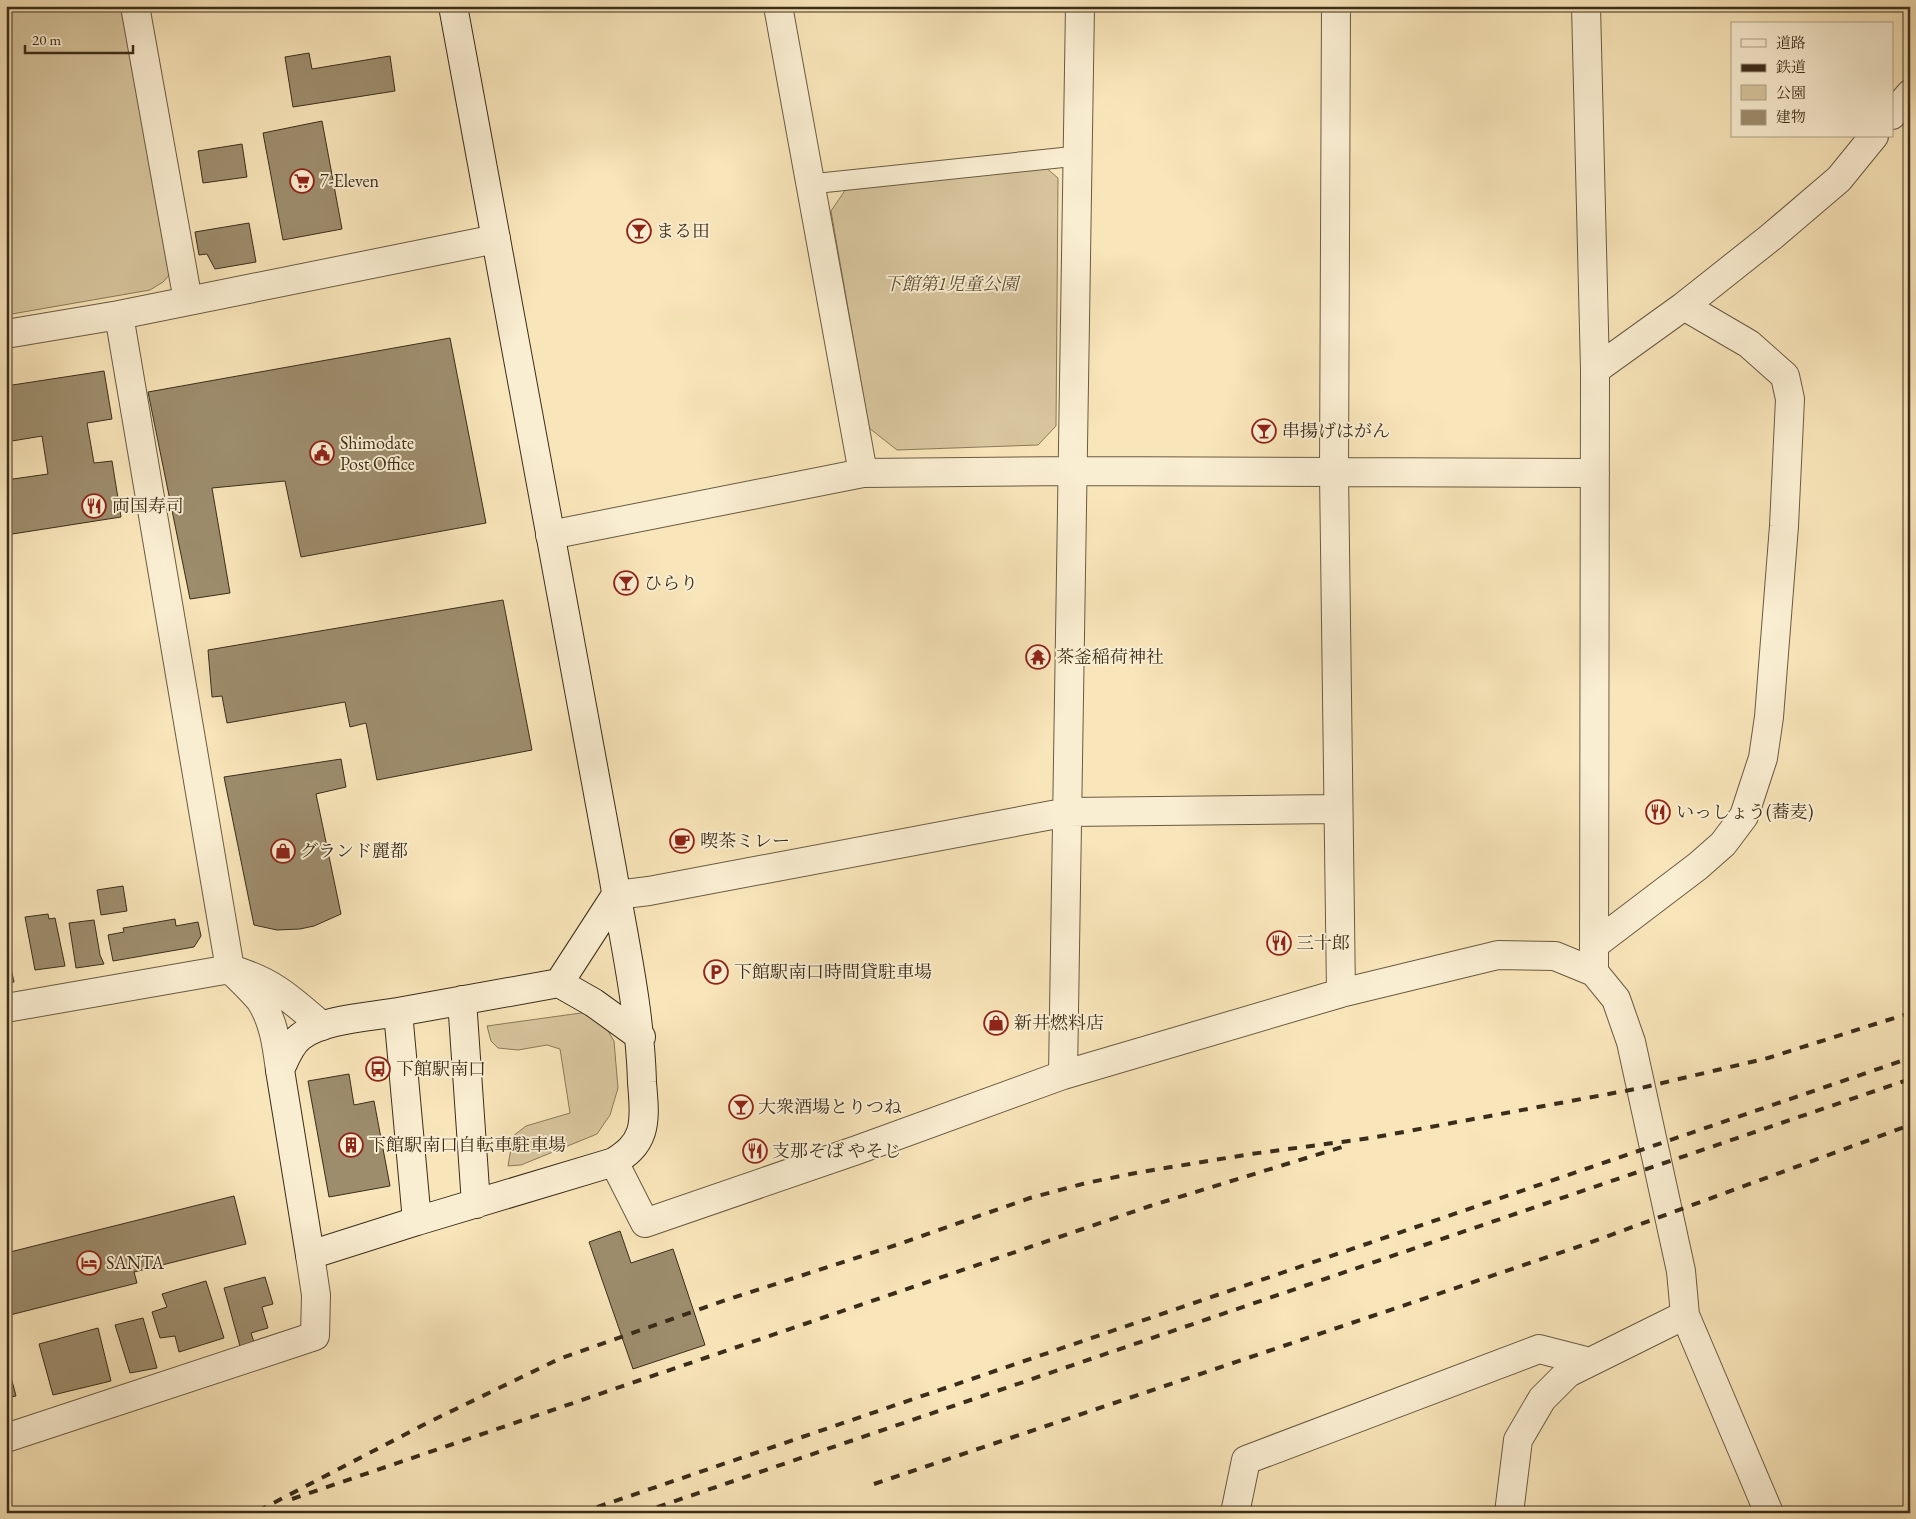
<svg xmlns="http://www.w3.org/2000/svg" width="1916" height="1519" font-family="'EB Garamond','Noto Serif JP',serif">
<rect width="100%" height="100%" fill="#f8e5b9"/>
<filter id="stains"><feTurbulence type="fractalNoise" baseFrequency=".004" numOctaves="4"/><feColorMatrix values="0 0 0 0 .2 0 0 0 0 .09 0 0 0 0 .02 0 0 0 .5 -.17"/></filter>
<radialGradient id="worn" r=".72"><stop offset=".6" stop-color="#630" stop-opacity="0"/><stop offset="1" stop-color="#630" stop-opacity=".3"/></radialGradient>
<path fill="#d8c69e" stroke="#8a7a5c" d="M 6,6 L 122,6 L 172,272 L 163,282 L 150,290 L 6,315 Z
M 1045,167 L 1058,178 L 1056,426 L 1038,445 L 897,450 L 869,428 L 831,211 L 846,189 Z
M 588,1012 L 602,1021 L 614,1041 L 618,1088 L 610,1115 L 597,1134 L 521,1165 L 508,1166 L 513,1136 L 526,1126 L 570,1113 L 560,1049 L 547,1045 L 518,1050 L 498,1048 L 491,1041 L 487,1026 Z"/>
<path fill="#9d8d6d" stroke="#3b2d1b" d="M 309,53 L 312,69 L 390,56 L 395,91 L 293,107 L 285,57 Z
M 322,121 L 342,229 L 283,240 L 263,133 Z
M 242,144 L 247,177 L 203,183 L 198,151 Z
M 249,223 L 256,262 L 215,269 L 207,254 L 199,255 L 195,232 Z
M 450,338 L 486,523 L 301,557 L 285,481 L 212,488 L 230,593 L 190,599 L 148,392 Z
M 104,371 L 112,419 L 87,423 L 94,463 L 112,461 L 121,517 L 6,535 L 6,480 L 48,474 L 42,436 L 6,442 L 6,386 Z
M 503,600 L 532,750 L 377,780 L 366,723 L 350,727 L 345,702 L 227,723 L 222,696 L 212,697 L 208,650 Z
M 341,759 L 346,787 L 316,794 L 341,914 L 314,926 L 300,929 L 277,930 L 254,925 L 224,777 Z
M 123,886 L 127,911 L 101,915 L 97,890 Z
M 48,914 L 49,919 L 55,918 L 65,966 L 35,970 L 25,917 Z
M 175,919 L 176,926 L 198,922 L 201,936 L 194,947 L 113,961 L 108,935 L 124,932 L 123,928 Z
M 94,920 L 100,955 L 104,964 L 76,968 L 69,923 Z
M 6,946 L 14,982 L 6,983 Z
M 349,1074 L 354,1105 L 374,1101 L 390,1186 L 329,1197 L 308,1081 Z
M 234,1196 L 246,1244 L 134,1272 L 137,1283 L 6,1316 L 6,1253 Z
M 620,1231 L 631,1263 L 673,1249 L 705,1345 L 633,1369 L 589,1242 Z
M 265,1277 L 273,1304 L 262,1307 L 268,1328 L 251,1333 L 254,1342 L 240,1346 L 224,1288 Z
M 206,1281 L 224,1338 L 179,1352 L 175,1336 L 160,1338 L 152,1312 L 167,1307 L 162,1294 Z
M 143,1318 L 157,1368 L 130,1373 L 115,1325 Z
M 98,1328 L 111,1381 L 53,1395 L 39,1344 Z
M 6,1358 L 16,1396 L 6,1398 Z
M 876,1508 L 878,1513 L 860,1513 Z"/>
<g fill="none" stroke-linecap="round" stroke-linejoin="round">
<g stroke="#6a5b42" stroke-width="21">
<path id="lane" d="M 811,184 L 1077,156"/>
</g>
<g stroke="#6a5b42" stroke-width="30">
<path id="street" d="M 135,6 L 188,301
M 778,6 L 863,473
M 1336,6 L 1334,473 L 1341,993
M 1586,6 L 1595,370 L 1594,972 L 1616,999 L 1631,1042 L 1681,1271 L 1685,1315 L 1769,1513
M 1892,115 L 1910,94
M 119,315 L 230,969 C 240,979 251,989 260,1000 C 274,1021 277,1047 280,1070
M 6,334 L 119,315 L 496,239
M 1595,370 L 1684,306 L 1771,237 L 1839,179 L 1874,136
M 550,535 L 863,473 L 1072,471 L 1595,473
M 616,895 L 649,891 L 1068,812 L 1337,809
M 1594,945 L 1698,866 L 1723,844 L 1744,816 L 1763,758 L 1769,717 L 1784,526 L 1790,399 L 1785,376 L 1749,344 L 1684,306
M 6,1008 L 230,969 C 272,981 290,998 322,1026
M 1063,1075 L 1080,6
M 614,1162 L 645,1223 L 857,1150 L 1063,1075 L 1341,993 L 1498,955 L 1555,956 L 1594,972
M 6,1438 L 315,1336 L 316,1295 L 310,1255
M 1235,1513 L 1246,1460 L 1539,1349 L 1590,1362
M 1509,1513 L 1518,1440 L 1542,1399 L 1568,1373 L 1685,1315"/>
</g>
<g stroke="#3b2d1b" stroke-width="30">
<path id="secondary" d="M 453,6 L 612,869 C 624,940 640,1010 642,1082 C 643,1098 646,1116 641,1132 C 636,1147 626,1154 614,1162 L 417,1221 L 398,1012 L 559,983 L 616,895
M 559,983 L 594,1003 L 641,1037
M 462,1000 L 476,1204
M 398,1012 C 370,1017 322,1019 300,1037 C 290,1045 285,1059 280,1070 L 310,1255 L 417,1221"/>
</g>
<use href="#lane" stroke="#faeed2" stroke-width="19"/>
<use href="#street" stroke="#faeed2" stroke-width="28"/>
<use href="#secondary" stroke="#faeed2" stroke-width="28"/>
<path stroke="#3b2d1b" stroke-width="4" stroke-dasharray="9 9" stroke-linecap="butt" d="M 874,1484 L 1589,1243 L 1910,1125
M 292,1499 L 1150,1206 L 1342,1147
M 258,1511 L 429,1422 L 559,1359 L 726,1300 L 896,1245 L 1030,1198 L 1086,1183 L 1141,1172 L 1251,1154 L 1371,1138 L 1641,1088 L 1768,1058 L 1910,1013
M 580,1513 L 1910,1058
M 640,1513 L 1910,1079"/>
</g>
<defs>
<g id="supermarket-ring" transform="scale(1.25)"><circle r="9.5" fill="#faeed2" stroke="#8f2418" stroke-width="1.5"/><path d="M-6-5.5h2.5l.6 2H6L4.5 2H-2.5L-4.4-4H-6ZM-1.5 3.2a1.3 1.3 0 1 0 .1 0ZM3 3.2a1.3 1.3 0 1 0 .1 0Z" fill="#8f2418"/></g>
<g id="bar-ring" transform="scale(1.25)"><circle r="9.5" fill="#faeed2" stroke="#8f2418" stroke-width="1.5"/><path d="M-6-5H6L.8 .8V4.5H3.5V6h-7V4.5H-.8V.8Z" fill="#8f2418"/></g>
<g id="civic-ring" transform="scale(1.25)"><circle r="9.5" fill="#faeed2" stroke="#8f2418" stroke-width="1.5"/><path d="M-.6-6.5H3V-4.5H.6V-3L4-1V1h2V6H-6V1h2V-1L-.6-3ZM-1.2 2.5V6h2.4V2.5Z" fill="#8f2418"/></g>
<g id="restaurant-ring" transform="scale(1.25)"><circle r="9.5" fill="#faeed2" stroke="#8f2418" stroke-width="1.5"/><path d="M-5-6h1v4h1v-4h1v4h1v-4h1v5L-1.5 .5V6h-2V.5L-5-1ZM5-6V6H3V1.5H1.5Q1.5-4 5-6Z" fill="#8f2418"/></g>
<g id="temple-ring" transform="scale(1.25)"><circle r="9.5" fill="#faeed2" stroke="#8f2418" stroke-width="1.5"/><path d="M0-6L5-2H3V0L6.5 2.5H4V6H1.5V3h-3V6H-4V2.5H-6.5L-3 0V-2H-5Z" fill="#8f2418"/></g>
<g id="cafe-ring" transform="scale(1.25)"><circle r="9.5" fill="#faeed2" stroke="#8f2418" stroke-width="1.5"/><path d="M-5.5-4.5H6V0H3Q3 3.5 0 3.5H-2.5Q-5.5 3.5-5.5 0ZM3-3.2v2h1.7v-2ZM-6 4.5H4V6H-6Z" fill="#8f2418"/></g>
<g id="shop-ring" transform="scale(1.25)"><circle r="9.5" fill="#faeed2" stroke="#8f2418" stroke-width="1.5"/><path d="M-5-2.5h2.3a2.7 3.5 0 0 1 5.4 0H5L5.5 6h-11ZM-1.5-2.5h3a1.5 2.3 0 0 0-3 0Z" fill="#8f2418"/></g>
<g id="parking-ring" transform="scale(1.25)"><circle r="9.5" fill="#faeed2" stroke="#8f2418" stroke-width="1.5"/><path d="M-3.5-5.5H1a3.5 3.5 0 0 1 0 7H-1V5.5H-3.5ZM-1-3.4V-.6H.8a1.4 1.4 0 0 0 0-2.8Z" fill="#8f2418"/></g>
<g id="bus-ring" transform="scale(1.25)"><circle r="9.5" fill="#faeed2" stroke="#8f2418" stroke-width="1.5"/><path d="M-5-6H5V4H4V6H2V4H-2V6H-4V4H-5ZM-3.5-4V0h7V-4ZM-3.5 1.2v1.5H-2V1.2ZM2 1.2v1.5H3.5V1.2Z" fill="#8f2418"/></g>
<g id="building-ring" transform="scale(1.25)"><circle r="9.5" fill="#faeed2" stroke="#8f2418" stroke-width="1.5"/><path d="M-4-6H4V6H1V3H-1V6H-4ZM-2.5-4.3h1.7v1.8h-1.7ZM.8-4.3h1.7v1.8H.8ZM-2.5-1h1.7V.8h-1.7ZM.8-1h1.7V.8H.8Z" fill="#8f2418"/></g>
<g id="hotel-ring" transform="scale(1.25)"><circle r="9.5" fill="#faeed2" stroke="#8f2418" stroke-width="1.5"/><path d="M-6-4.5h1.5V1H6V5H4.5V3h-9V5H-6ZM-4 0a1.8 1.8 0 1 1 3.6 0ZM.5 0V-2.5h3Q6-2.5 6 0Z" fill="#8f2418"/></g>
</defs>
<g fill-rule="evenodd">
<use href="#supermarket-ring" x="302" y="181"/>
<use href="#bar-ring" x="639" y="231"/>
<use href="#bar-ring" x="1264" y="431"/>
<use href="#civic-ring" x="322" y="453"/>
<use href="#restaurant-ring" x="94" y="506"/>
<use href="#bar-ring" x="626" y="583"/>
<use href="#temple-ring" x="1038" y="657"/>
<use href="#restaurant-ring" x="1658" y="812"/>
<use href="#cafe-ring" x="682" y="841"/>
<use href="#shop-ring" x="283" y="851"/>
<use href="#restaurant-ring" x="1279" y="943"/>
<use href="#parking-ring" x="716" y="972"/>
<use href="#shop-ring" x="996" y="1023"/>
<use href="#bus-ring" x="378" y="1069"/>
<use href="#bar-ring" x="741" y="1107"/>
<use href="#building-ring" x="351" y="1145"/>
<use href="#restaurant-ring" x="755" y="1151"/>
<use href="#hotel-ring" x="89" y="1263"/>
</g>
<g text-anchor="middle" stroke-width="4" stroke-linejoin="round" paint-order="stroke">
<g font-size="18" fill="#3b2d1b" stroke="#faeed2" text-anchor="start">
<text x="320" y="187">7-Eleven</text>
<text x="656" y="237">まる田</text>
<text x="1282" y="437">串揚げはがん</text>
<text x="340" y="449">Shimodate<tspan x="340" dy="21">Post Office</tspan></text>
<text x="112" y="512">両国寿司</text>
<text x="644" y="589">ひらり</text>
<text x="1056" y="663">茶釜稲荷神社</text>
<text x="1676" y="818">いっしょう(蕎麦)</text>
<text x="700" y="847">喫茶ミレー</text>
<text x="300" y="857">グランド麗都</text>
<text x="1296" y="949">三十郎</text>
<text x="734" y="978">下館駅南口時間貸駐車場</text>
<text x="1014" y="1029">新井燃料店</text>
<text x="396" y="1075">下館駅南口</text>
<text x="758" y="1113">大衆酒場とりつね</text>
<text x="368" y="1151">下館駅南口自転車駐車場</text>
<text x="772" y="1157">支那そば やそじ</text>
<text x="106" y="1269">SANTA</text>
</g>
<g font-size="18" font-style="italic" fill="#5a4c35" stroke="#faeed2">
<text x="951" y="290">下館第1児童公園</text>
</g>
</g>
<rect width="1916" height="1519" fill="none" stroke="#f8e5b9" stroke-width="25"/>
<rect x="8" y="8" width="1901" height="1504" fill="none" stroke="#3b2d1b" stroke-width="2.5"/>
<rect x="12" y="12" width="1891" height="1494" fill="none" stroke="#3b2d1b"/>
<rect x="1731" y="22" width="162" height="115" fill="#faeed2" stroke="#aea189"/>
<rect x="1741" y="39" width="25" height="8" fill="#faeed2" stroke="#aea189"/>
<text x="1776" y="48" font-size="15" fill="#3b2d1b">道路</text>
<rect x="1741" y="64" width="25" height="8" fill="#3b2d1b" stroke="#aea189"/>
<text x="1776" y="72" font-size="15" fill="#3b2d1b">鉄道</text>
<rect x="1741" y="85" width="25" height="15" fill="#d8c69e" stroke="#aea189"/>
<text x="1776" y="98" font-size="15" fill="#3b2d1b">公園</text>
<rect x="1741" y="110" width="25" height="15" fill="#9d8d6d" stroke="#aea189"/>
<text x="1776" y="122" font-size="15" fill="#3b2d1b">建物</text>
<path d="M25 45v8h108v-8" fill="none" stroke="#3b2d1b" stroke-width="2.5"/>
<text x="32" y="45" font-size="15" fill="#3b2d1b" stroke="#faeed2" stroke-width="4" paint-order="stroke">20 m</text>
<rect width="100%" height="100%" filter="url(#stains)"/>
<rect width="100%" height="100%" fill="url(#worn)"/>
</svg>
